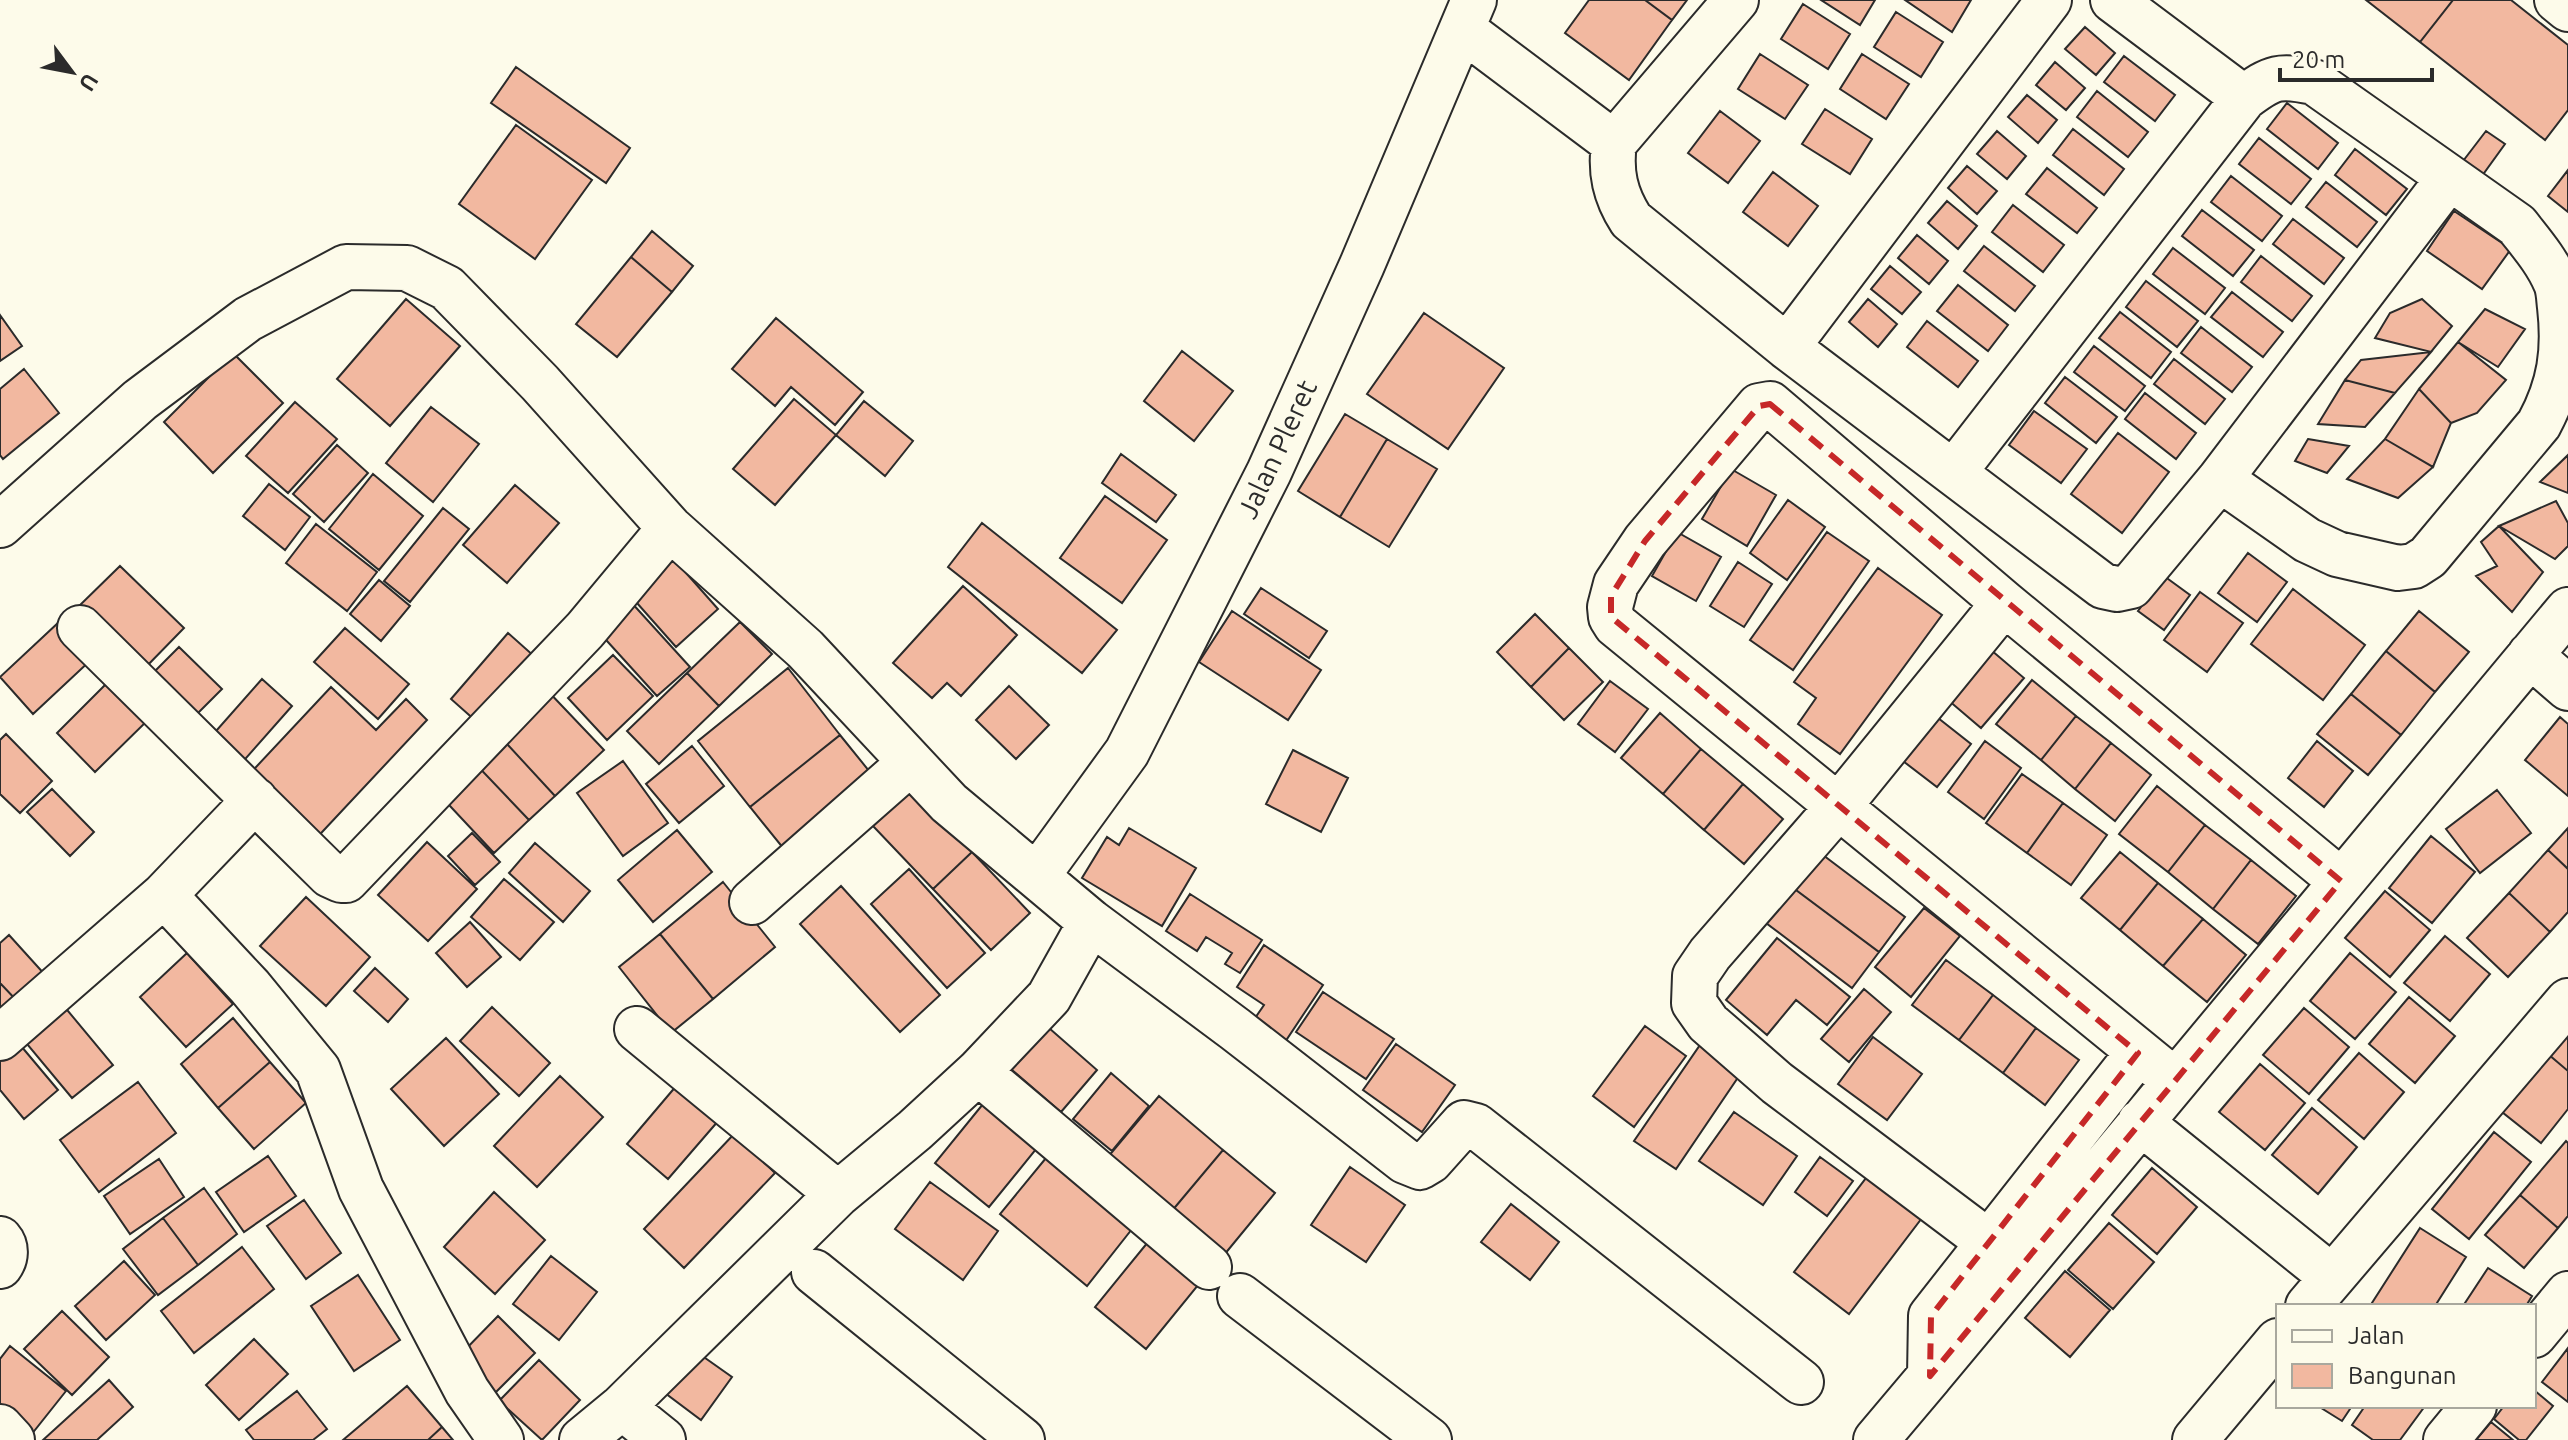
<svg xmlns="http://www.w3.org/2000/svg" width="2568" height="1440" font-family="Ubuntu,sans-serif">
<rect width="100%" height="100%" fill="#fdfbea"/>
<path fill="#f2b8a0" stroke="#2b2b2b" stroke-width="2" d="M 1589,0 L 1645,0 L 1672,20 L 1629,80 L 1565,33 Z
M 1645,0 L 1687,0 L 1672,20 Z
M 1821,0 L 1875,0 L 1860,25 Z
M 1905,0 L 1971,0 L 1952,32 Z
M 2366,0 L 2453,0 L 2420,42 Z
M 2453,0 L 2511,0 L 2568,45 L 2568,110 L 2545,140 L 2420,42 Z
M 1803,4 L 1850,34 L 1828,69 L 1781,39 Z
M 1896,12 L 1943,42 L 1921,77 L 1874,47 Z
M 2085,27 L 2115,53 L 2096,75 L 2065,49 Z
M 1760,54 L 1808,85 L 1785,119 L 1738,89 Z
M 1862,54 L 1909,84 L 1886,119 L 1840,89 Z
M 2124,56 L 2175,95 L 2155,121 L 2104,82 Z
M 2055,62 L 2085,88 L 2066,110 L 2036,85 Z
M 516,67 L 630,148 L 606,183 L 491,103 Z
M 2097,91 L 2148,132 L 2128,157 L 2077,117 Z
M 2027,95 L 2057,120 L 2038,143 L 2008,117 Z
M 2287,103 L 2338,143 L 2318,169 L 2267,129 Z
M 1825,109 L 1872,139 L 1850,174 L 1802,144 Z
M 1720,111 L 1760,141 L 1728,183 L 1688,153 Z
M 516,125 L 592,180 L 535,259 L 459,204 Z
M 2073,129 L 2124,169 L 2104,195 L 2053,155 Z
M 1997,131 L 2026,156 L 2007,179 L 1977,154 Z
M 2486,131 L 2505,144 L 2479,180 L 2460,165 Z
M 2259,138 L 2311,179 L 2291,204 L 2239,164 Z
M 2355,149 L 2407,189 L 2386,215 L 2335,175 Z
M 1967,166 L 1997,191 L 1977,214 L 1948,188 Z
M 2047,168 L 2097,208 L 2077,233 L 2026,194 Z
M 2568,170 L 2568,212 L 2548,196 Z
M 1773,172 L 1818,206 L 1788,246 L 1743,212 Z
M 2231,176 L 2282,216 L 2262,241 L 2211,202 Z
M 2326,182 L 2377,222 L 2357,247 L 2306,207 Z
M 1947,201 L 1977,226 L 1958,249 L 1928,223 Z
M 2013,205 L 2064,245 L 2043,272 L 1992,232 Z
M 2202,210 L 2254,250 L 2233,276 L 2182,236 Z
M 2454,211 L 2511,249 L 2482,289 L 2427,251 Z
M 2293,219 L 2344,258 L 2324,284 L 2273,244 Z
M 652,231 L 693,266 L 672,292 L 631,257 Z
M 1917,235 L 1948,261 L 1929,284 L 1898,258 Z
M 1984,246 L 2035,286 L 2015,311 L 1964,271 Z
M 2173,248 L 2225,288 L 2205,314 L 2153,274 Z
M 2261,256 L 2312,296 L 2292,321 L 2241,282 Z
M 631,257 L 672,292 L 617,357 L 576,324 Z
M 1890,266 L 1921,292 L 1902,314 L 1871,289 Z
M 2146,281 L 2198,321 L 2177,347 L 2126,307 Z
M 1958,285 L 2008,325 L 1988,351 L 1937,311 Z
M 2232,292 L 2283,332 L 2263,357 L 2211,317 Z
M 406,299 L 460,346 L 390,426 L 337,379 Z
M 1868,299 L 1897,324 L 1878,347 L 1849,322 Z
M 2422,299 L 2452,326 L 2431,352 L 2375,338 L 2390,313 Z
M 2485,309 L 2525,329 L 2498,367 L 2458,342 Z
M 2120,312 L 2171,352 L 2151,378 L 2099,338 Z
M 1424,313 L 1504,368 L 1448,449 L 1367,394 Z
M 0,315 L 22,346 L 0,361 Z
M 776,318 L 863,392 L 835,425 L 791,387 L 775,406 L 732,369 Z
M 1927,321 L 1978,361 L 1958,387 L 1907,347 Z
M 2201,327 L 2252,367 L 2232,392 L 2181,353 Z
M 2458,342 L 2506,380 L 2477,413 L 2451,423 L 2419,389 Z
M 2094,346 L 2145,386 L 2125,411 L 2074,372 Z
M 1182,351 L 1233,391 L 1194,441 L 1144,401 Z
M 2431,352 L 2395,393 L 2345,380 L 2361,360 Z
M 233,353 L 283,403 L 213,473 L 164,422 Z
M 2174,359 L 2225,399 L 2205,424 L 2154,384 Z
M 24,369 L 59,413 L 3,459 L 0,455 L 0,389 Z
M 2065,377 L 2117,417 L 2096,443 L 2045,403 Z
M 2345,380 L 2395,393 L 2365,427 L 2318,424 Z
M 2419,389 L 2451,423 L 2433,467 L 2385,439 Z
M 2145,393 L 2196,433 L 2176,459 L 2125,419 Z
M 794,399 L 836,435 L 775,505 L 733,469 Z
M 864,401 L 913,441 L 885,476 L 836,435 Z
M 295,402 L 337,439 L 288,493 L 246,456 Z
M 431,407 L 479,444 L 433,502 L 386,463 Z
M 2034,411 L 2087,449 L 2061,483 L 2009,445 Z
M 1345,414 L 1387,439 L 1340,517 L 1298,491 Z
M 2118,433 L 2169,472 L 2122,533 L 2071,494 Z
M 1387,439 L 1437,469 L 1389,547 L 1340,517 Z
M 2308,439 L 2349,446 L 2327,473 L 2295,461 Z
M 2385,439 L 2433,467 L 2398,498 L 2347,479 Z
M 337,445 L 368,473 L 324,522 L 293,494 Z
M 1121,454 L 1176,495 L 1156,522 L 1102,483 Z
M 2568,455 L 2568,493 L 2540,482 Z
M 1731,469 L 1776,495 L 1747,546 L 1702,519 Z
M 373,474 L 423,516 L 379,570 L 329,529 Z
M 269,484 L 310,517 L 285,550 L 243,516 Z
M 515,485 L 559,523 L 507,583 L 463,545 Z
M 1105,496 L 1167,540 L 1122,603 L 1060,558 Z
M 1788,500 L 1825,527 L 1787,580 L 1750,553 Z
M 2556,501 L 2568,523 L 2568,546 L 2555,559 L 2499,526 Z
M 443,508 L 469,529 L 410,602 L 384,581 Z
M 982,523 L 1117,630 L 1082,673 L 948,567 Z
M 316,524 L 377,572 L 347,611 L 286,563 Z
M 2499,526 L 2543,572 L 2512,612 L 2476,576 L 2497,566 L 2481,542 Z
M 1677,532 L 1721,557 L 1696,601 L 1652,576 Z
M 1827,532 L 1869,561 L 1793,670 L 1750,640 Z
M 2248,553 L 2287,582 L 2257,622 L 2218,593 Z
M 671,556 L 718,609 L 676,647 L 629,594 Z
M 1738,562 L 1772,584 L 1744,627 L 1710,606 Z
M 120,566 L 184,628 L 141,672 L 77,608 Z
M 1878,568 L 1942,615 L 1840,754 L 1798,724 L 1816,698 L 1794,682 Z
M 2164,576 L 2190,595 L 2164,630 L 2138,611 Z
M 379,580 L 410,606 L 381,641 L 350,614 Z
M 963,586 L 1017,635 L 961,696 L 947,683 L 932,698 L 893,663 Z
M 1261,588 L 1327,631 L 1309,658 L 1244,614 Z
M 2293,589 L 2365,645 L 2323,700 L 2251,644 Z
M 2200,592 L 2243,623 L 2207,672 L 2164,640 Z
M 630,601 L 690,667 L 657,696 L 597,630 Z
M 1232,611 L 1321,670 L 1288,720 L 1199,662 Z
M 2419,611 L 2469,652 L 2435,692 L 2386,651 Z
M 1535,614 L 1569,648 L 1531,687 L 1497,652 Z
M 59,622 L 93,658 L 33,714 L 0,677 Z
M 740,622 L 772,654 L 719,706 L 687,673 Z
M 345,628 L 409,684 L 378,719 L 314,662 Z
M 508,633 L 544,665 L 486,730 L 451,699 Z
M 179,647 L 222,689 L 189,722 L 147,679 Z
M 1569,648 L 1603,682 L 1564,720 L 1531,687 Z
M 1991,650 L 2024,678 L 1981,728 L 1948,700 Z
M 2386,651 L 2435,692 L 2401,735 L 2351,694 Z
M 613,655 L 653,696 L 607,740 L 568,698 Z
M 788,668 L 840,735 L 750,807 L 698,741 Z
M 687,673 L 719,706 L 659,764 L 627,731 Z
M 113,677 L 151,717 L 95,772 L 57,733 Z
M 262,679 L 292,706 L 239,766 L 209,739 Z
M 2032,680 L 2076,716 L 2041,760 L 1996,724 Z
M 1610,681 L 1648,709 L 1615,752 L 1578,724 Z
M 1009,686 L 1049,725 L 1016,759 L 976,720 Z
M 331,687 L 376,730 L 406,699 L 427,720 L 309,846 L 242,782 Z
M 544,687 L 604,750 L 555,796 L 496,732 Z
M 2351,694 L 2401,735 L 2368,775 L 2317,734 Z
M 1660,713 L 1701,749 L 1663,794 L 1621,758 Z
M 1933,714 L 1971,744 L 1937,787 L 1899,758 Z
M 2076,716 L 2111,743 L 2075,789 L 2041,760 Z
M 2560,717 L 2568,724 L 2568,796 L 2525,760 Z
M 496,732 L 555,796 L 529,820 L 469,757 Z
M 6,734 L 52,781 L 20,813 L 0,794 L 0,740 Z
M 840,735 L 878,782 L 788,854 L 750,807 Z
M 1985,741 L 2021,768 L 1984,819 L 1948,792 Z
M 2317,741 L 2353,771 L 2324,807 L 2288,778 Z
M 2111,743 L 2151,775 L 2115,821 L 2075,789 Z
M 692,746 L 724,786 L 679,823 L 646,784 Z
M 1701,749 L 1743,784 L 1704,830 L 1663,794 Z
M 1293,750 L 1348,778 L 1321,832 L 1266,804 Z
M 469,757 L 529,820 L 494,853 L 435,790 Z
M 623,761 L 668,823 L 623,856 L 577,793 Z
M 2022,774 L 2063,803 L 2027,853 L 1986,823 Z
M 1743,784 L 1783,819 L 1744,864 L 1704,830 Z
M 2157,786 L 2205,825 L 2168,872 L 2119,834 Z
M 912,788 L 972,852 L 933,889 L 873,826 Z
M 52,789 L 94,832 L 70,856 L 27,812 Z
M 2497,790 L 2531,833 L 2480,873 L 2446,829 Z
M 2063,803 L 2107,835 L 2071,885 L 2027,853 Z
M 2205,825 L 2251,860 L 2213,909 L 2168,872 Z
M 1129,828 L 1196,868 L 1162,926 L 1082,878 L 1107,837 L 1119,845 Z
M 2568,828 L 2568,869 L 2548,850 Z
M 677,830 L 712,872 L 653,922 L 618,880 Z
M 472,833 L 500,862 L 475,885 L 448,856 Z
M 2431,836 L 2475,872 L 2432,923 L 2389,888 Z
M 427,842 L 477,889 L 428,941 L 378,895 Z
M 535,843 L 590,891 L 563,922 L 509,873 Z
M 1815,849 L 1905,917 L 1879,952 L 1788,884 Z
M 2548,850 L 2568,869 L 2568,912 L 2550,932 L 2509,893 Z
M 972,852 L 1030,913 L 991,950 L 933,889 Z
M 2120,852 L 2158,883 L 2120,930 L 2081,898 Z
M 2251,860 L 2296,896 L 2258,944 L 2213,909 Z
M 909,869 L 985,953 L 947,988 L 871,904 Z
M 504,879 L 554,922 L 520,960 L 471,917 Z
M 723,882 L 775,947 L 713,999 L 660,934 Z
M 2158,883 L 2203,919 L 2163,966 L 2120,930 Z
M 1788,884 L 1879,952 L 1852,988 L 1762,920 Z
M 841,886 L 940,995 L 900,1032 L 800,924 Z
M 2385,891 L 2430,930 L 2390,977 L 2345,938 Z
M 2509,893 L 2550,932 L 2508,977 L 2467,938 Z
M 1190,894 L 1262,940 L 1240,973 L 1225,964 L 1232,953 L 1206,937 L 1197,951 L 1166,931 Z
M 306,897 L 370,957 L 326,1006 L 260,946 Z
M 1924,908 L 1960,936 L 1911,997 L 1875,967 Z
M 2203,919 L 2246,955 L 2207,1002 L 2163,966 Z
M 470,922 L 501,957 L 467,987 L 436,953 Z
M 660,934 L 713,999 L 671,1033 L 619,967 Z
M 9,935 L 47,977 L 19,1003 L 0,983 L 0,943 Z
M 2445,936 L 2490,974 L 2450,1021 L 2404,983 Z
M 1777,938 L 1850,997 L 1827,1025 L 1796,1000 L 1767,1035 L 1726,1000 Z
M 1264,945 L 1323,985 L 1285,1042 L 1253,1021 L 1264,1005 L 1237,987 Z
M 187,953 L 233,1004 L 186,1047 L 140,997 Z
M 2350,953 L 2396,992 L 2355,1039 L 2310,1001 Z
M 1946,960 L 1993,995 L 1959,1040 L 1912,1005 Z
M 375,968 L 408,999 L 388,1022 L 354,991 Z
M 0,983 L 19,1003 L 0,1020 Z
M 1864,989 L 1891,1012 L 1849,1062 L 1821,1039 Z
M 1323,992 L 1394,1039 L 1366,1079 L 1296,1032 Z
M 1993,995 L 2036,1028 L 2003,1073 L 1959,1040 Z
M 2409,997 L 2455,1036 L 2415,1083 L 2369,1044 Z
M 58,999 L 113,1065 L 72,1098 L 17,1032 Z
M 492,1007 L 550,1063 L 519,1096 L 460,1041 Z
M 2304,1008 L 2349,1047 L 2309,1094 L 2263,1055 Z
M 233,1018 L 270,1062 L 218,1108 L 181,1064 Z
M 1041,1021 L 1097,1070 L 1061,1112 L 1005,1064 Z
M 1645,1026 L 1686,1056 L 1634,1127 L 1593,1096 Z
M 2036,1028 L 2079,1060 L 2045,1105 L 2003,1073 Z
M 2568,1029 L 2568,1071 L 2548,1054 Z
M 1873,1037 L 1922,1074 L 1887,1120 L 1838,1084 Z
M 446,1038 L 499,1094 L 444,1146 L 391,1089 Z
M 16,1040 L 58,1090 L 24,1119 L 0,1090 L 0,1054 Z
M 1396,1044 L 1455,1085 L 1422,1132 L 1363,1090 Z
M 1700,1045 L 1741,1073 L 1676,1169 L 1634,1141 Z
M 2359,1053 L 2404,1092 L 2364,1139 L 2318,1100 Z
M 2548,1054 L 2568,1071 L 2568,1109 L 2541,1143 L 2502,1112 Z
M 270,1062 L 306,1103 L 254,1149 L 218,1108 Z
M 2260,1064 L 2305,1103 L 2265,1150 L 2219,1112 Z
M 1111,1073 L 1149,1106 L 1112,1151 L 1073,1119 Z
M 560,1076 L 603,1117 L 537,1187 L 494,1146 Z
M 138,1082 L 176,1133 L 99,1192 L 60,1140 Z
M 677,1085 L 719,1120 L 668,1179 L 627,1144 Z
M 1159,1096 L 1223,1150 L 1171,1212 L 1107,1158 Z
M 983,1104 L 1037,1148 L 989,1207 L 935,1163 Z
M 2312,1108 L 2357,1147 L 2318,1194 L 2272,1155 Z
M 1734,1112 L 1797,1156 L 1763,1205 L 1699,1161 Z
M 2494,1132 L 2531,1162 L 2469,1239 L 2432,1209 Z
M 735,1133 L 775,1173 L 684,1268 L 644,1229 Z
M 2566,1141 L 2568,1143 L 2568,1216 L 2558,1228 L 2520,1195 Z
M 1223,1150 L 1275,1193 L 1224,1255 L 1171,1212 Z
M 268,1156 L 296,1196 L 244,1232 L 216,1192 Z
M 1820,1157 L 1853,1181 L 1827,1216 L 1795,1192 Z
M 1046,1158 L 1132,1229 L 1087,1286 L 1000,1214 Z
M 159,1159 L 184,1197 L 130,1234 L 104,1196 Z
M 1350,1167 L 1405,1205 L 1366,1262 L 1311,1225 Z
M 2152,1168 L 2197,1207 L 2157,1254 L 2112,1215 Z
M 1873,1169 L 1928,1210 L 1849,1314 L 1794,1272 Z
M 930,1182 L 998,1231 L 963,1280 L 895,1229 Z
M 204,1188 L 237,1234 L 198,1265 L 163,1218 Z
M 494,1192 L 545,1240 L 495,1294 L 444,1247 Z
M 2520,1195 L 2558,1228 L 2524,1268 L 2485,1235 Z
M 304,1200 L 341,1253 L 306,1279 L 267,1226 Z
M 1511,1204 L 1559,1242 L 1530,1280 L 1481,1242 Z
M 163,1218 L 198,1265 L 158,1295 L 123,1249 Z
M 2109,1223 L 2154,1262 L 2113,1309 L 2068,1270 Z
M 2420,1228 L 2466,1257 L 2435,1306 L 2370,1306 Z
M 1148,1242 L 1199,1284 L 1146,1349 L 1095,1307 Z
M 242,1247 L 274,1289 L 194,1353 L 161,1311 Z
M 551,1256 L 597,1292 L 559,1340 L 513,1304 Z
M 124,1261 L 155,1295 L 106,1340 L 75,1306 Z
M 2488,1268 L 2532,1296 L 2526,1306 L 2463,1306 Z
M 2065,1271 L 2110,1310 L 2070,1357 L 2025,1318 Z
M 358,1275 L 400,1340 L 354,1371 L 311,1306 Z
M 62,1311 L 109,1357 L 72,1395 L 24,1349 Z
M 498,1316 L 535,1353 L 494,1394 L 458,1357 Z
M 254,1339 L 288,1374 L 239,1420 L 206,1385 Z
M 10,1346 L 66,1391 L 27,1440 L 0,1420 L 0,1359 Z
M 691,1348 L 732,1377 L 701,1420 L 661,1390 Z
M 2568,1348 L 2568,1402 L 2542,1382 Z
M 539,1360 L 580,1400 L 542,1440 L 499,1401 Z
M 109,1380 L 133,1407 L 97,1440 L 43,1440 Z
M 407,1386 L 442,1427 L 428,1440 L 343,1440 Z
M 2534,1390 L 2553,1406 L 2526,1440 L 2519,1440 L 2494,1419 L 2504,1406 L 2534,1406 Z
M 297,1391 L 327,1429 L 313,1440 L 254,1440 L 246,1430 Z
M 2318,1406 L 2352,1406 L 2342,1421 Z
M 2365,1406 L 2425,1406 L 2400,1440 L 2373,1440 L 2352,1425 Z
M 2491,1422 L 2513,1440 L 2476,1440 Z
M 442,1427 L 453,1440 L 428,1440 Z"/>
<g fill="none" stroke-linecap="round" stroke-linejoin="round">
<g stroke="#2b2b2b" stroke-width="48">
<path id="minor" d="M 2113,0 L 2244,98
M 2557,0 L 2568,9
M 1462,29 L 1614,143 C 1610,172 1615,195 1631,220 L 1787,347 L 2103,586 L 2117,589 L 2131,586 L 2220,479 L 2449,178
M 1614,143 L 1736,0
M 1787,347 L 2049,0
M 1954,472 L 2244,98 C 2273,76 2279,75 2314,82 L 2517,225 C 2531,243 2547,261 2556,283 C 2559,290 2559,299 2560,307 C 2565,351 2560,385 2539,424 L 2428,557 L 2414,566 L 2398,568 L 2337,554 L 2307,540 L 2220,479
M 0,525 L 140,400 L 248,319 L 346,267 L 407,268 L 447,288 L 540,383 L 670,528 L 805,649 L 949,803 L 1091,922 L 1049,997 L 978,1072 L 915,1130 L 838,1194 L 622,1407 L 582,1440
M 80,628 L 330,875 L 341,880 L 346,880 L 585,630 L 670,528
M 2530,655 L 2568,688
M 1037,876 L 1127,752 L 1269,472 L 1362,265 L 1474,0
M 164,895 L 255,800
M 752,902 L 910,763
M 1091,922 L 1235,1029 L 1405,1161 L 1420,1167 L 1430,1161 L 1464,1123 L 1476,1126 L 1801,1382
M 637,1029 L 838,1194
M 0,1038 L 164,895 L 250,987 L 318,1070 L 361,1189 L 467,1391 L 501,1440
M 978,1072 L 1209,1267
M 2175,1081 L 1616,625 L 1611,617 L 1610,607 L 1616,584 L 1645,541 L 1759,406 L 1770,404 L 2004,603 L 2341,881
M 2140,1122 L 2332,1277
M 0,1239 C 7,1247 6,1258 0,1266
M 1987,1241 L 1777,1083 L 1708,1023 L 1694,1003 L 1695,976 L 1710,954 L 1838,807 L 2004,603
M 814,1272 L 1022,1440
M 1240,1296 L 1429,1440
M 2308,1306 L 2568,1001
M 2534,1335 L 2568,1294
M 1930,1376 L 2568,610
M 622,1407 L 663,1440
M 0,1427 L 12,1440
M 1876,1440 L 1930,1376 L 1931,1316 L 2138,1053
M 2195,1440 L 2278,1341
M 2446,1440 L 2474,1406"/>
</g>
<use href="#minor" stroke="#fdfbea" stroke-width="44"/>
</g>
<path fill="none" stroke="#c62828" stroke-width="6" stroke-dasharray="16 10" stroke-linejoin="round" d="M 1770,404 L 2341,881 L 1930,1376 L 1931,1316 L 2138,1053 L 1611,617 L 1611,596 L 1645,541 L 1759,406 Z"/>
<g text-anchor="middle" stroke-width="6" stroke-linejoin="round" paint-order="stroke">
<g font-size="28" fill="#2b2b2b" stroke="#fdfbea">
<text transform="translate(1277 449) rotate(-65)" y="10">Jalan Pleret</text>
</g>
</g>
<rect x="2276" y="1304" width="260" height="104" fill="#fdfbea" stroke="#a9a89e" stroke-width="2"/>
<rect x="2292" y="1330" width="40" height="12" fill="#fdfbea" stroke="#a9a89e" stroke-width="2"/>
<text x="2348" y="1344" font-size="24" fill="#2b2b2b">Jalan</text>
<rect x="2292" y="1364" width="40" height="24" fill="#f2b8a0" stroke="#a9a89e" stroke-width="2"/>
<text x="2348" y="1384" font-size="24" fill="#2b2b2b">Bangunan</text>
<g transform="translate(72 72) rotate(122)" stroke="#fdfbea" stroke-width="6" paint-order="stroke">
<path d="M0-6L14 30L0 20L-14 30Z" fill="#2b2b2b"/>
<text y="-12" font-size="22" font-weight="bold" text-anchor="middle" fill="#2b2b2b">U</text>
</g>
<path d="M2280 68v12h152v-12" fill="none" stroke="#2b2b2b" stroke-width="4"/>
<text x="2292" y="68" font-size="24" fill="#2b2b2b" stroke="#fdfbea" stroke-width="6" paint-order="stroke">20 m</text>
</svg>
